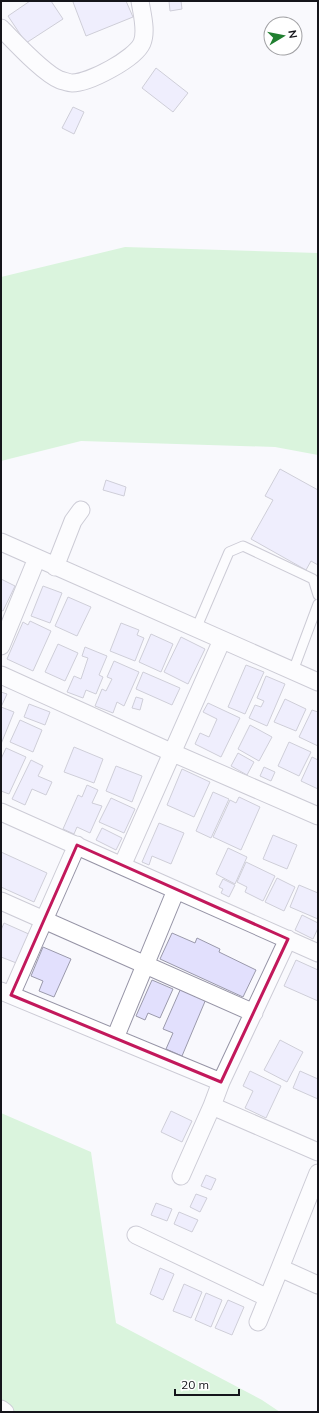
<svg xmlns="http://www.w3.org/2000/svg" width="319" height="1413" font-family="Mulish,sans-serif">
<rect width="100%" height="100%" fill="#f9f9fd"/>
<path fill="#b3eeb6" d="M 125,247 L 318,253 L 318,455 L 275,447 L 81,441 L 1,461 L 1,277 Z
M 1,1113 L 91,1152 L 116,1323 L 262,1400 L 280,1412 L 1,1412 Z"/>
<path fill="#e2e0fd" stroke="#9a99ab" d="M 30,1 L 51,1 L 63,19 L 26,43 L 8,16 Z
M 76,1 L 126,1 L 133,17 L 86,36 L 73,2 Z
M 169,1 L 181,1 L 182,9 L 170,11 Z
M 156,68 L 188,93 L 173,112 L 142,88 Z
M 73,107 L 84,112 L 74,134 L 62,128 Z
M 280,469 L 318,490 L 318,565 L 311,561 L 306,570 L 251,539 L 273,500 L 265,496 Z
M 106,480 L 126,487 L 124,496 L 103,490 Z
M 1,579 L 15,586 L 3,611 L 1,610 Z
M 43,586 L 62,593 L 50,623 L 31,616 Z
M 68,597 L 91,607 L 77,636 L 55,626 Z
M 30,621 L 51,631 L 33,671 L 7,659 L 23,622 L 28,625 Z
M 121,623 L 139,630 L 137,635 L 144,638 L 135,661 L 110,651 Z
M 151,634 L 173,644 L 161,672 L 139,662 Z
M 181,637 L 205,649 L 188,684 L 164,672 Z
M 58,644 L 78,653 L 65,681 L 45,672 Z
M 85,647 L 107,656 L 99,675 L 103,677 L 96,694 L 86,690 L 83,698 L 67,692 L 74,676 L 81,679 L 88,658 L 82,656 Z
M 114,661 L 139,672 L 124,706 L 117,702 L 113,713 L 95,706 L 102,689 L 106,691 L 112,679 L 107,677 Z
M 246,665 L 264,672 L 245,714 L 228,707 Z
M 143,672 L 180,688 L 172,705 L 136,689 Z
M 266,676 L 285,684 L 267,726 L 249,718 L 255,705 L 261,707 L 264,701 L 257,698 Z
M 1,692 L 7,694 L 1,707 L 14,712 L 1,744 Z
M 136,697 L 143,699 L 140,710 L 132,708 Z
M 285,699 L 306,709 L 296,731 L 274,722 Z
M 208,703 L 240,718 L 221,757 L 195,744 L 200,733 L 209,737 L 217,719 L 203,712 Z
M 29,704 L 50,712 L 45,725 L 24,717 Z
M 312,710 L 318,712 L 318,746 L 299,737 Z
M 20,720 L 42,730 L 33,752 L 10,742 Z
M 250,725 L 272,737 L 259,761 L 238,749 Z
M 289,742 L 311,752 L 299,776 L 278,766 Z
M 74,747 L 103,759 L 94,783 L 64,772 Z
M 6,748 L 26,757 L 9,794 L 1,791 L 1,759 Z
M 238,753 L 254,762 L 247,775 L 231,766 Z
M 312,757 L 318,760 L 318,789 L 301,781 Z
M 31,760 L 43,766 L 38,776 L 52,782 L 46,795 L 32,789 L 25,805 L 12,799 Z
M 116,766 L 142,776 L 132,802 L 106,791 Z
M 264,767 L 275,772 L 271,781 L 260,776 Z
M 182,769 L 210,782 L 194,817 L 167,805 Z
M 87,785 L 98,790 L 92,803 L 102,806 L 90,833 L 77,827 L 74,834 L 63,829 L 78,795 L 82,797 Z
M 213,792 L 229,799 L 211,838 L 196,831 Z
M 239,797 L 260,807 L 241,850 L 213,837 L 230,800 L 236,803 Z
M 111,798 L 135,809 L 124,833 L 99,822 Z
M 159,823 L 184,833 L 171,864 L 152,856 L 149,865 L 142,862 Z
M 102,828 L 122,838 L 116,850 L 96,840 Z
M 273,835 L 297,845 L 287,869 L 263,859 Z
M 228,848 L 247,857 L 235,884 L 216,874 Z
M 1,852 L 47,873 L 34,902 L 1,887 Z
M 246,862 L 275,876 L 263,901 L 245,892 L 247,887 L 237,882 Z
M 277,878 L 295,887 L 284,911 L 265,902 Z
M 223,879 L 235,885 L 229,897 L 221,893 L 223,889 L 219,887 Z
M 299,885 L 318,893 L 318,919 L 290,907 Z
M 302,915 L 318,923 L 318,928 L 313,939 L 295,930 Z
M 4,923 L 31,935 L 19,964 L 1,957 L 1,930 Z
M 172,933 L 195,943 L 197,938 L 220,949 L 219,952 L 256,970 L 243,997 L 160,959 Z
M 43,947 L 71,959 L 54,997 L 39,991 L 43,981 L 31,976 Z
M 296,960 L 318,970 L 318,1001 L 284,986 Z
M 152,980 L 173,989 L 160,1018 L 148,1013 L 145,1020 L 136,1016 Z
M 181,988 L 206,999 L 182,1056 L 166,1049 L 173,1033 L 163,1029 Z
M 280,1040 L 303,1052 L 287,1082 L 264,1070 Z
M 250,1071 L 281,1086 L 266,1118 L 245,1108 L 253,1091 L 243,1086 Z
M 300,1071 L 318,1079 L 318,1099 L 293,1088 Z
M 171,1111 L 192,1121 L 182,1142 L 161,1132 Z
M 206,1175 L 216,1179 L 211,1190 L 201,1186 Z
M 196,1194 L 207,1198 L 200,1212 L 190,1207 Z
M 156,1203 L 172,1209 L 167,1221 L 151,1215 Z
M 179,1212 L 198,1220 L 192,1232 L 174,1224 Z
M 160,1268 L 174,1274 L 163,1300 L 150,1294 Z
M 184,1284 L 202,1292 L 191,1318 L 173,1311 Z
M 206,1293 L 222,1300 L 211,1327 L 195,1320 Z
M 228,1300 L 244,1307 L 232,1335 L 215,1328 Z"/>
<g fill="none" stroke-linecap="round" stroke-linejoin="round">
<g stroke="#9694a6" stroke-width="11">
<path id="lane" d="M 196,629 L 229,552 L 243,546 L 313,579 L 318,595
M 293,671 L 318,604"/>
</g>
<g stroke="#9694a6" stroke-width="19">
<path id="street" d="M 1,28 C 15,42 43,73 60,80 C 64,81 69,83 72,83 C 89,83 135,59 142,43 C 147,31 142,14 140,1
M 1,542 L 318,682
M 55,567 L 73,521 L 81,510
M 1,646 L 37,558
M 1,675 L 173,753 L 318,816
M 1,812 L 122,866 L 222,640
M 122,866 L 318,953
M 1,901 L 254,1013
M 1,991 L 221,1082 L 212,1106 L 318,1152
M 11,995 L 77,845
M 115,1038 L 176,890
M 221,1082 L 288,939
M 318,1173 L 280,1268 L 318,1285
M 181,1176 L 212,1106
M 136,1235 L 268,1298
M 258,1322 L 280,1268
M 1,1409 L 5,1412"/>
</g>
<use href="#lane" stroke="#fff" stroke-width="9"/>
<use href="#street" stroke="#fff" stroke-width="17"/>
</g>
<path d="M0 0H319V1413H0ZM 77,845 L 288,939 L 221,1082 L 11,995 Z" fill="#f9f9fd" fill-opacity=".55" fill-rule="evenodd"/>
<path fill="none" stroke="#c2185b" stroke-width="3" stroke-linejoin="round" d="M 77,845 L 288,939 L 221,1082 L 11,995 Z"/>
<rect width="319" height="1413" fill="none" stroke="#15151b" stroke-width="4"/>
<g transform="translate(283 36) rotate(80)"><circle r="19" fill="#ffffff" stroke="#a1a1a4"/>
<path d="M0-3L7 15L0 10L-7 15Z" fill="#207f30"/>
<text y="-6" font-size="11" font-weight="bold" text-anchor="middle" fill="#15151b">N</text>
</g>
<path d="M175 1389v6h64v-6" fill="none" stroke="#15151b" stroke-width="2"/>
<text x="181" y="1389" font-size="12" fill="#15151b" stroke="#ffffff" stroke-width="3" paint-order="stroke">20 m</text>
</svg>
